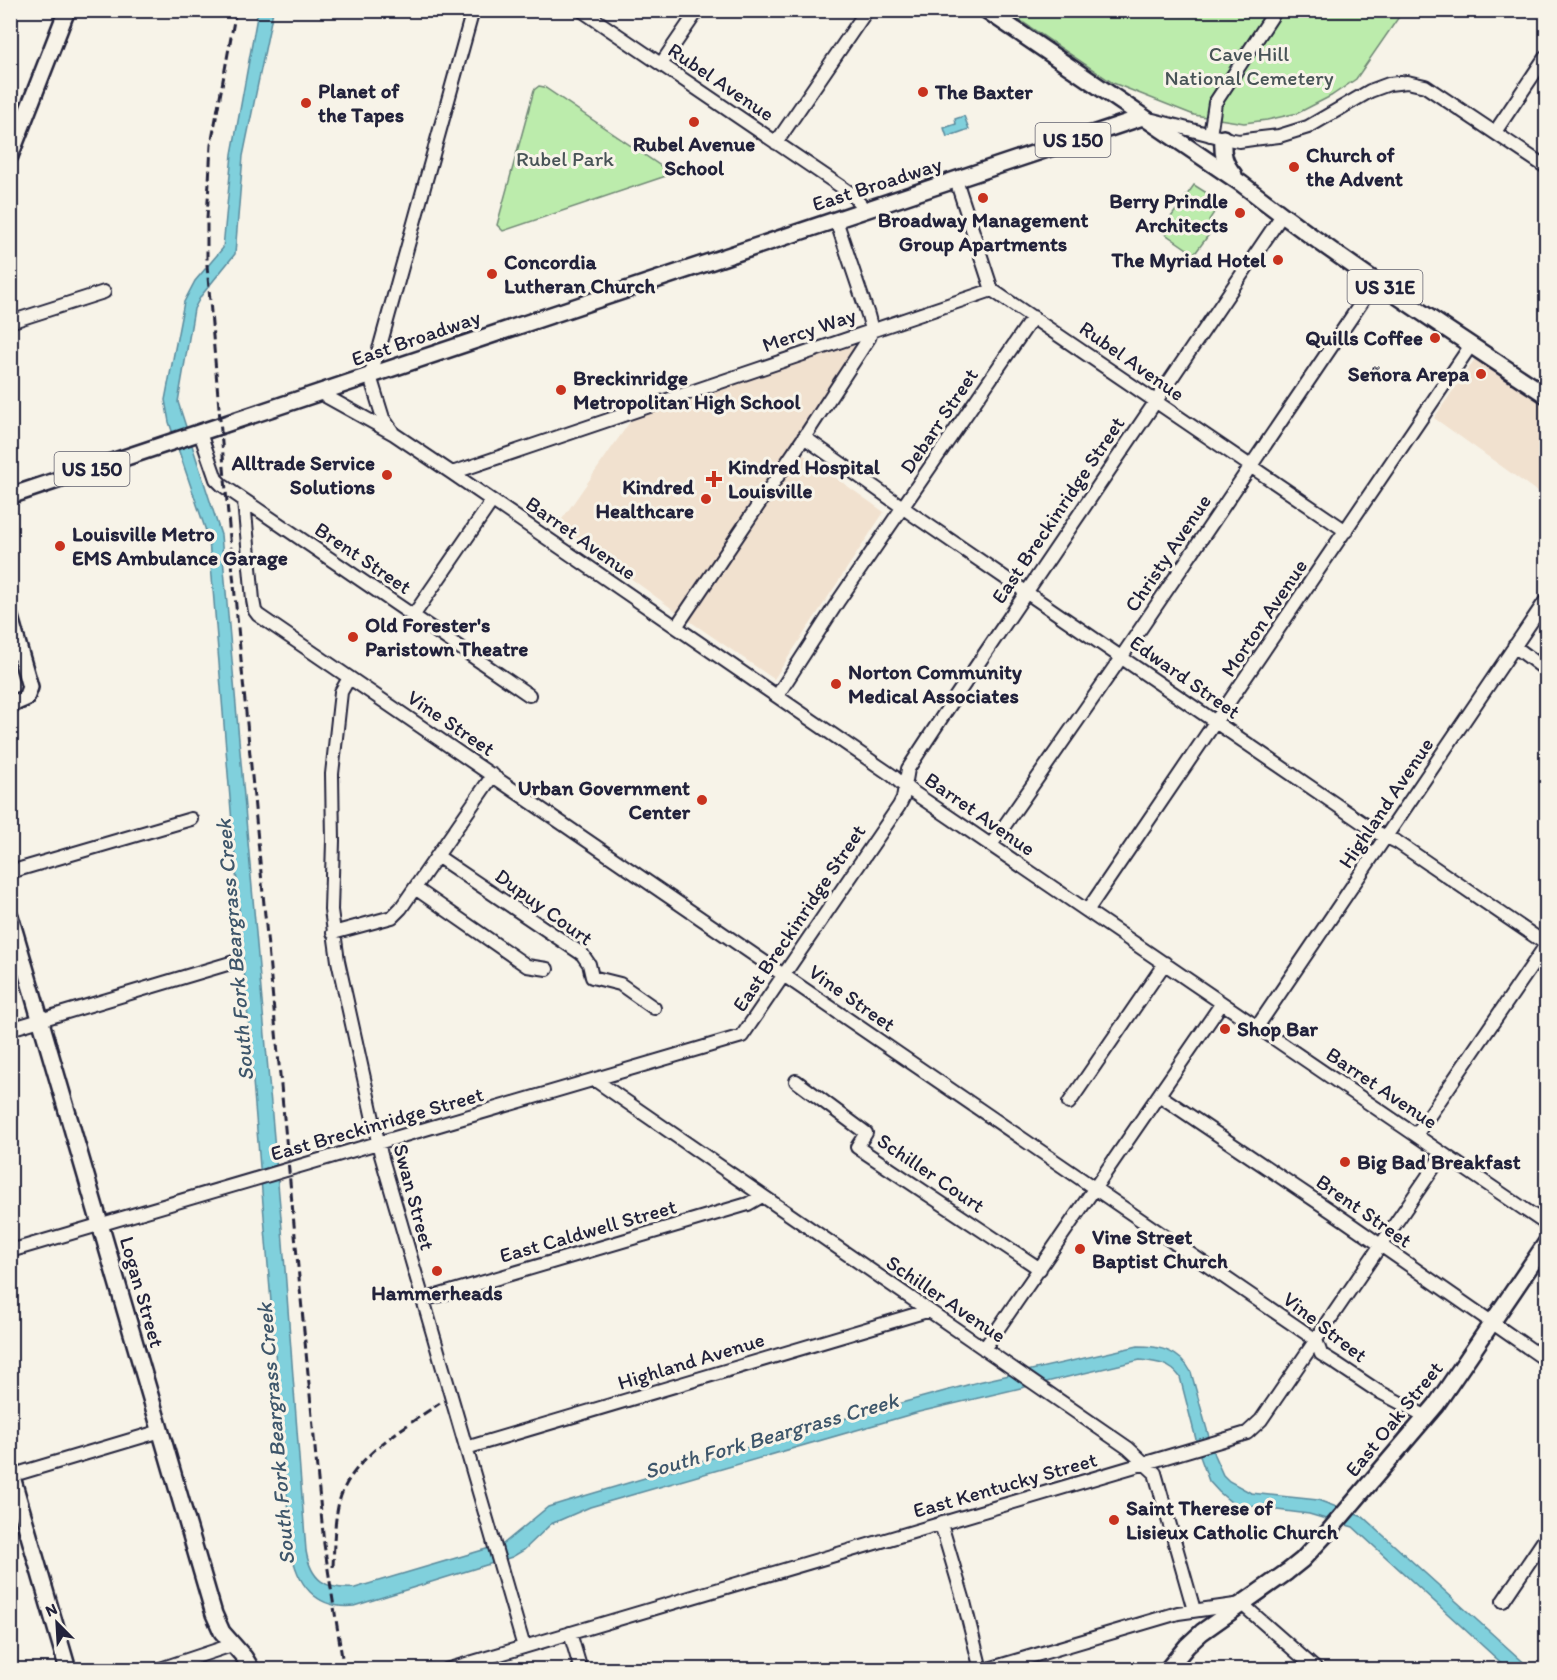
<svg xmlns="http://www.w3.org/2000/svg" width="1557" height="1680" font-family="Itim,sans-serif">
<rect width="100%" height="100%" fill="#f7f3e8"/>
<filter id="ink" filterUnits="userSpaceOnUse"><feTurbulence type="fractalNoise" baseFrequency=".0167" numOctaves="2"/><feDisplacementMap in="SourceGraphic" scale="12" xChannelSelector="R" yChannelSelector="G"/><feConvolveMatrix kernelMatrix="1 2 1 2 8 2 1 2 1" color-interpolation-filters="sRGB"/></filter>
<g filter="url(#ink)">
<path fill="#f1e1cf" d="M 849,342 L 855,346 L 791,446 L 884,512 L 774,679 L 678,613 L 558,525 L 634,416 Z
M 1477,356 L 1546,403 L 1546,498 L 1434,418 Z"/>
<path fill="#bcecac" stroke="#6f8774" stroke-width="1.5" d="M 1006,11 L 1403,11 L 1356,79 L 1331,96 L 1298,113 L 1267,120 L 1244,123 L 1194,115 L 1113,83 Z
M 539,86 L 544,87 L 668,171 L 669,175 L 503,231 L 497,225 L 534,90 Z
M 1194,185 L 1221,202 L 1209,220 L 1213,223 L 1208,231 L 1210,233 L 1196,252 L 1193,253 L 1161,231 Z"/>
<path fill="#80d0dc" stroke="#5a8a9c" stroke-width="1.5" d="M 258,11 L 273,11 L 243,156 L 235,254 L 201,296 L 194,309 L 178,402 L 221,535 L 282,1229 L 306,1551 C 311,1580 325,1590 355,1588 L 503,1544 L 548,1507 L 564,1502 L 850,1417 L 978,1382 L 1138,1346 C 1160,1346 1180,1351 1191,1372 L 1214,1455 L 1223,1475 L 1229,1481 L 1251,1493 L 1318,1500 L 1363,1517 L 1531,1669 L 1508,1669 L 1353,1527 L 1309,1514 L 1261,1508 L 1231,1502 L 1219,1492 L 1209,1481 L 1201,1459 L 1180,1377 C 1170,1363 1156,1362 1140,1360 L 919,1412 L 590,1507 L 551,1524 L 524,1550 L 512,1557 L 354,1606 C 316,1610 296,1584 291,1548 L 209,540 L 169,422 L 165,400 L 184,302 L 195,281 L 223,248 L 232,154 Z
M 964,116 L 969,129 L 947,137 L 944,128 L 956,124 L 955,119 Z"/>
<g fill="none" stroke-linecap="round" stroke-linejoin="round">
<g stroke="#22223b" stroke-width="16">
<path id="minor" d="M 581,10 L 852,194 L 865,210
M 661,64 L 698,10
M 1153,120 L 1223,138 L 1239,141 L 1253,139 L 1279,136 L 1308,127 L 1370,91 L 1389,84 L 1407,82 L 1425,86 L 1546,167
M 1495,132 L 1546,56
M 1210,135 L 1215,103 L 1276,10
M 776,143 L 867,10
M 956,180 L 992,290 L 1346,531
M 10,322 L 104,292
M 320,393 L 394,434 L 452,473 L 893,776 L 904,786 L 1546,1224
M 392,431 L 383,418 L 370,376 L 380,346 L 473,10
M 200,433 L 216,479 L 222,485 L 529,695
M 804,437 L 912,514 L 1376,832 L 1397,842 L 1546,944
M 452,473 L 992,290
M 244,501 L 253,600 L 255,611 L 258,615 L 1316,1340 L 1321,1354 L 1337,1364 L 1376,1390 L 1427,1417
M 413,616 L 492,501
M 676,627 L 807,433 L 869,338 L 872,330 L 868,315 L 836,220
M 1514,646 L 1546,670
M 349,678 L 341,692 L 332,774 L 333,841 L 331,910 L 338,961 L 381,1155 L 524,1647
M 777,696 L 839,600 L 1033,317
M 991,845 L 1116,665 L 1376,281
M 437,856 L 582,954 L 589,964 L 592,977 L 620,984 L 654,1008
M 10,872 L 191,819
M 415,888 L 527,966 L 547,969
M 1087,911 L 1471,345
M 333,933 L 392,917 L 401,908 L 493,775
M 1257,1027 L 1546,600
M 10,1029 L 234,962
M 595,1080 L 1128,1448 L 1155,1473 L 1194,1610
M 796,1081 L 866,1133 L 857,1147 L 1040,1269
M 1159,1095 L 1343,1219 L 1546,1360
M 1069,1103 L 1165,963
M 1416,1135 L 1546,945
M 10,1251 L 742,1036 L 899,806 L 903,798 L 908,769 L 948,708 L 1282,215
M 423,1300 L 748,1204 L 762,1196
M 984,1349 L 1222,1003
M 466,1448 L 927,1311
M 10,1476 L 161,1431
M 941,1524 L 963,1598 L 981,1670
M 1503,1601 L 1546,1537
M 570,1633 L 581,1670
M 157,1670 L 232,1645
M 446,1670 L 1247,1433 L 1261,1420 L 1443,1154
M 985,1670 L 1178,1613 L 1242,1604 L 1317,1670"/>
</g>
<g stroke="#22223b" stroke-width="20">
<path id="major" d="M 986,10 L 1242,184 C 1339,260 1444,327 1546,395
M 1223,138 C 1222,154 1224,163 1234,175
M 10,156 L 67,10
M 10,496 L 1143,117
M 10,617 L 30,687 L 26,698 L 10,705
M 10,916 L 214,1614 L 222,1632 L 244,1657 L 252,1670
M 10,1470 L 68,1670
M 1167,1670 L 1187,1646 L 1202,1632 L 1287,1572 L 1302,1560 L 1329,1531 L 1436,1405 L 1546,1243"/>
</g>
<use href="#minor" stroke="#f7f3e8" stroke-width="12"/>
<use href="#major" stroke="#f7f3e8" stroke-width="15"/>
<path stroke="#22223b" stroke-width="3" stroke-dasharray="9 4.5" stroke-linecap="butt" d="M 236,10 L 211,145 L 207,219 L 207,265 L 233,574 L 324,1544 L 344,1670
M 333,1567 C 334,1545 334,1523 339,1502 C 351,1457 404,1428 440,1403"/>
</g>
</g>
<g fill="#c8321e" stroke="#f7f3e8" stroke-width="2">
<circle cx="923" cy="92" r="6"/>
<circle cx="306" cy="103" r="6"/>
<circle cx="694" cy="122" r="6"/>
<circle cx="1294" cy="167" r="6"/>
<circle cx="983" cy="198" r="6"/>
<circle cx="1240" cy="213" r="6"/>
<circle cx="1278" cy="260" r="6"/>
<circle cx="492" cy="274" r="6"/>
<circle cx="1435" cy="338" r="6"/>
<circle cx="1481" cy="374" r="6"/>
<circle cx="561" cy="390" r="6"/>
<circle cx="387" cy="475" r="6"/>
<path d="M711 470h6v6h6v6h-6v6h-6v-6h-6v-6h6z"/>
<circle cx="706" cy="499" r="6"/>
<circle cx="60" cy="546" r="6"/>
<circle cx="353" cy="637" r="6"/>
<circle cx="836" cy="684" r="6"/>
<circle cx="702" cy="800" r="6"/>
<circle cx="1225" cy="1029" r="6"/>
<circle cx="1345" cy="1162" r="6"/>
<circle cx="1080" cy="1249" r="6"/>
<circle cx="437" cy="1271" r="6"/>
<circle cx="1114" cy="1520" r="6"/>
</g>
<g text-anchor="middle" stroke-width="6" stroke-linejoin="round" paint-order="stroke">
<g fill="#f7f3e8" stroke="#62616f" stroke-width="1.5">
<rect x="1035.5" y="123" width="75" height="34" rx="4.5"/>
<rect x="1347.5" y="270" width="75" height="34" rx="4.5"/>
<rect x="54.5" y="452" width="75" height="34" rx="4.5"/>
</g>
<g font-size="20" font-weight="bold" fill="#22223b">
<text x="1073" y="147">US 150</text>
<text x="1385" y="294">US 31E</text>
<text x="92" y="476">US 150</text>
</g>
<g font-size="21" fill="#485457" stroke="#f7f3e8">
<text x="1249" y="61">Cave Hill<tspan x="1249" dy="24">National Cemetery</tspan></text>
<text x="565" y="166">Rubel Park</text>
</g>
<g font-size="21" fill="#22223b" stroke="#f7f3e8">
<text transform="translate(721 82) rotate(34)" y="7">Rubel Avenue</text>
<text transform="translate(877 184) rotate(-18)" y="7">East Broadway</text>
<text transform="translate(809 330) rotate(-19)" y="7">Mercy Way</text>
<text transform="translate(416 338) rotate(-19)" y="7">East Broadway</text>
<text transform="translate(1132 361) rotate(35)" y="7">Rubel Avenue</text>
<text transform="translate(939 421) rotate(-56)" y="7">Debarr Street</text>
<text transform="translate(1058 510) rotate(-56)" y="7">East Breckinridge Street</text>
<text transform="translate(581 538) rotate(35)" y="7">Barret Avenue</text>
<text transform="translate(1168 553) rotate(-56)" y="7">Christy Avenue</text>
<text transform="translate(363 558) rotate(34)" y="7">Brent Street</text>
<text transform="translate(1264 618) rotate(-56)" y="7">Morton Avenue</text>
<text transform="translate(1185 677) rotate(35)" y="7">Edward Street</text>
<text transform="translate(451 723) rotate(34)" y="7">Vine Street</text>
<text transform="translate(1386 803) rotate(-56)" y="7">Highland Avenue</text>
<text transform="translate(980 814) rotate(35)" y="7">Barret Avenue</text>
<text transform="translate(544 907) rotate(36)" y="7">Dupuy Court</text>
<text transform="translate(799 918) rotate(-56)" y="7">East Breckinridge Street</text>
<text transform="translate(852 998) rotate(35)" y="7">Vine Street</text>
<text transform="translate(1382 1088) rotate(34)" y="7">Barret Avenue</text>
<text transform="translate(377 1124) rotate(-16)" y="7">East Breckinridge Street</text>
<text transform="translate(931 1173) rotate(34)" y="7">Schiller Court</text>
<text transform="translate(414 1197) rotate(75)" y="7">Swan Street</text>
<text transform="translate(1364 1211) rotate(35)" y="7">Brent Street</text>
<text transform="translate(588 1231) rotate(-16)" y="7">East Caldwell Street</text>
<text transform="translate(142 1292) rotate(74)" y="7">Logan Street</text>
<text transform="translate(946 1299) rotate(34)" y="7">Schiller Avenue</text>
<text transform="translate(1325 1327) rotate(38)" y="7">Vine Street</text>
<text transform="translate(691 1361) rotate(-17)" y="7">Highland Avenue</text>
<text transform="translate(1394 1419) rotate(-51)" y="7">East Oak Street</text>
<text transform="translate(1005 1485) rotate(-16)" y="7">East Kentucky Street</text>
</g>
<g font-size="21" font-weight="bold" fill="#22223b" stroke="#f7f3e8" text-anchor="start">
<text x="318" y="98">Planet of<tspan x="318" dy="24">the Tapes</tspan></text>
<text x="935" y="99">The Baxter</text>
<text x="694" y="151" text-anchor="middle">Rubel Avenue<tspan x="694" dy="24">School</tspan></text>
<text x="1306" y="162">Church of<tspan x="1306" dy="24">the Advent</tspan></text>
<text x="1228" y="208" text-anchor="end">Berry Prindle<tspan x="1228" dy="24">Architects</tspan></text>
<text x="983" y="227" text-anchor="middle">Broadway Management<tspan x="983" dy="24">Group Apartments</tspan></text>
<text x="1266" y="267" text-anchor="end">The Myriad Hotel</text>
<text x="504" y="269">Concordia<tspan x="504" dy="24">Lutheran Church</tspan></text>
<text x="1423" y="345" text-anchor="end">Quills Coffee</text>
<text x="1469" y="381" text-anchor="end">Señora Arepa</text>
<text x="573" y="385">Breckinridge<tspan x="573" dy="24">Metropolitan High School</tspan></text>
<text x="375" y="470" text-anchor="end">Alltrade Service<tspan x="375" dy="24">Solutions</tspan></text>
<text x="728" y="474">Kindred Hospital<tspan x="728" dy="24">Louisville</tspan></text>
<text x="694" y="494" text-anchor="end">Kindred<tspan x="694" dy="24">Healthcare</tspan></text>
<text x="72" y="541">Louisville Metro<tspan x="72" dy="24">EMS Ambulance Garage</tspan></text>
<text x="365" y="632">Old Forester's<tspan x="365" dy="24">Paristown Theatre</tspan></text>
<text x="848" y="679">Norton Community<tspan x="848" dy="24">Medical Associates</tspan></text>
<text x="690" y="795" text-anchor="end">Urban Government<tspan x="690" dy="24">Center</tspan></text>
<text x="1237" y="1036">Shop Bar</text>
<text x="1357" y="1169">Big Bad Breakfast</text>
<text x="1092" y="1244">Vine Street<tspan x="1092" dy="24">Baptist Church</tspan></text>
<text x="437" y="1300" text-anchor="middle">Hammerheads</text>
<text x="1126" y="1515">Saint Therese of<tspan x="1126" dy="24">Lisieux Catholic Church</tspan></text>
</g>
<g font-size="22" font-style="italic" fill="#3e566b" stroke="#f7f3e8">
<text transform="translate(234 950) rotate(-95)" y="8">South Fork Beargrass Creek</text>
<text transform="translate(275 1434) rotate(-95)" y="8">South Fork Beargrass Creek</text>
<text transform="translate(771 1435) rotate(-16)" y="8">South Fork Beargrass Creek</text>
</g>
</g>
<rect width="1557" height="1680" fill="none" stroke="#f7f3e8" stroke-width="36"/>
<rect x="18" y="18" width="1521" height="1644" fill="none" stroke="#22223b" stroke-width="2" filter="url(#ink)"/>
<g transform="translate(57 1623) rotate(336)" stroke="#f7f3e8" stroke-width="4.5" paint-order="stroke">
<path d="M0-4.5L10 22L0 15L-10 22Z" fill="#22223b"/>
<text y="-9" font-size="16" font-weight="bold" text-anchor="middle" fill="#22223b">N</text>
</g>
</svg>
